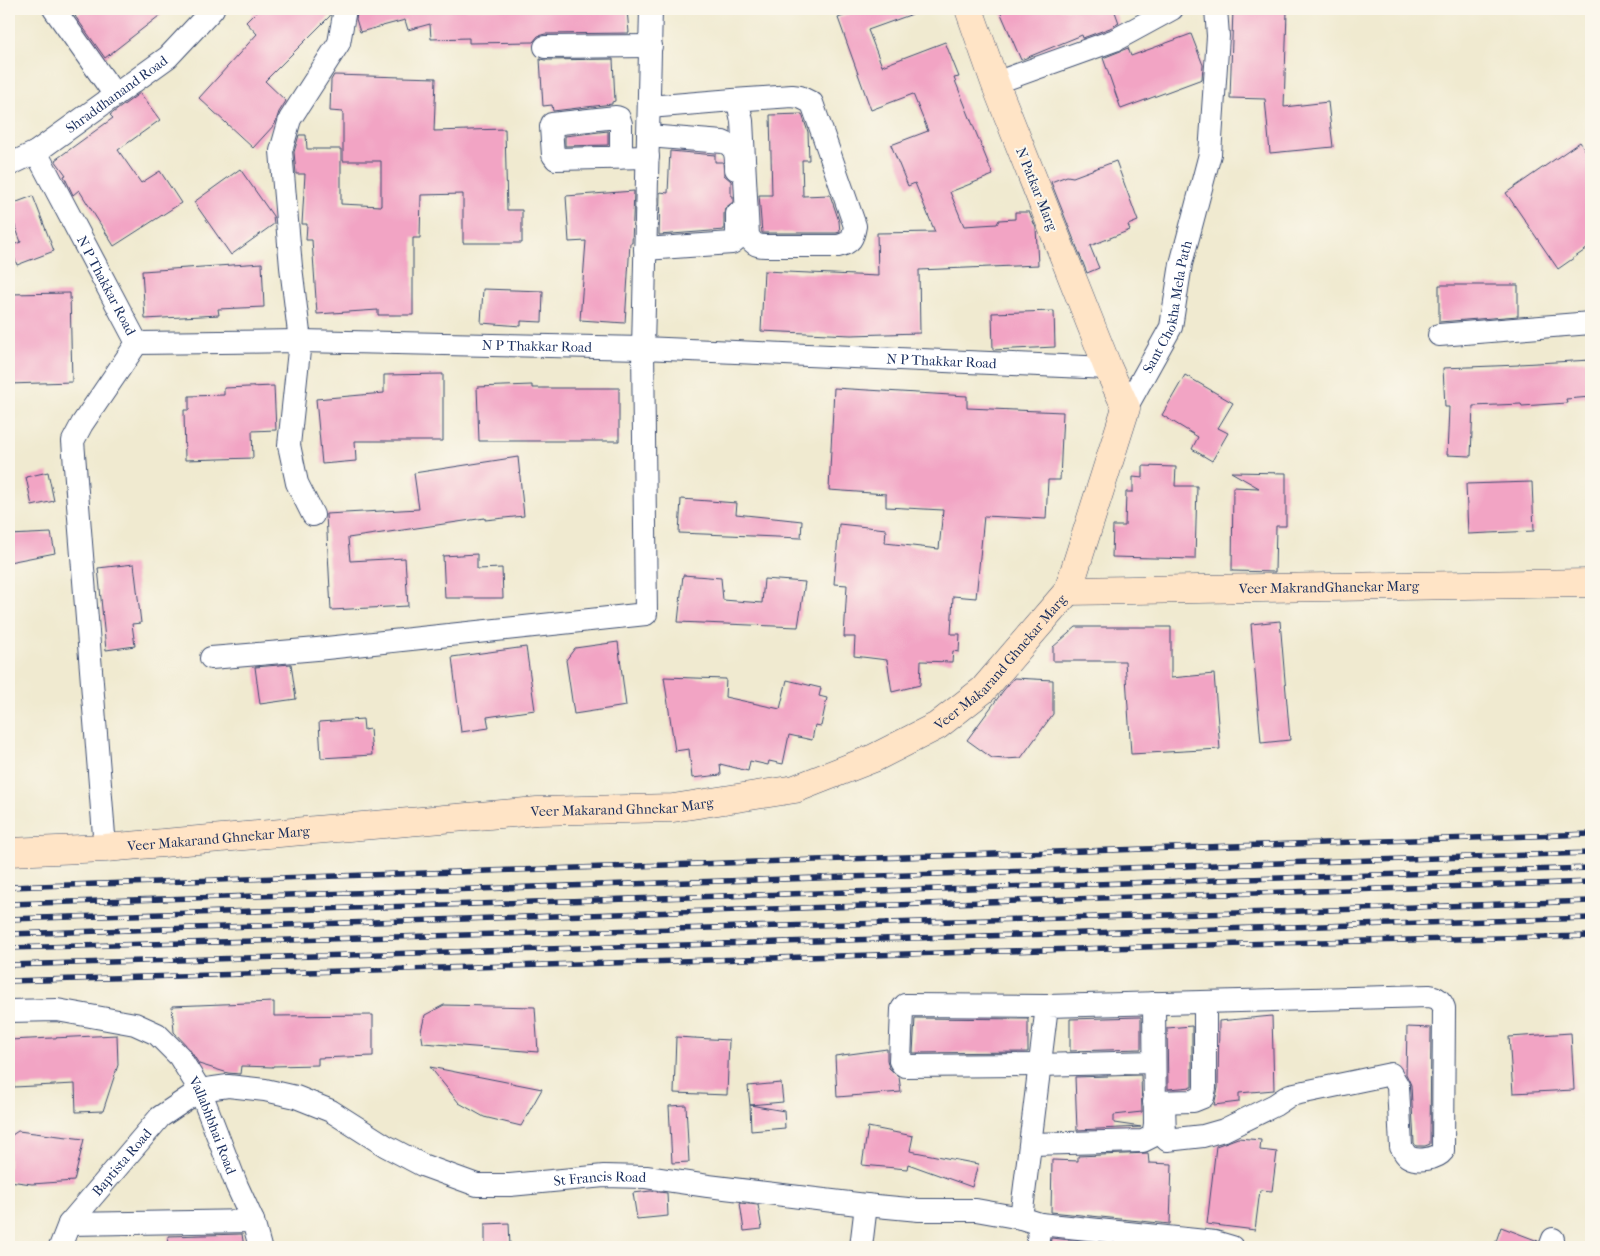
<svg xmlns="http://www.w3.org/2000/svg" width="1600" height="1256" font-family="'IM FELL French Canon',serif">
<rect width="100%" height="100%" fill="#fbf7ec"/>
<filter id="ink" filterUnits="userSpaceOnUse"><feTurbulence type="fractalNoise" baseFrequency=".02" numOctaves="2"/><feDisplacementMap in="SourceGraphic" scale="10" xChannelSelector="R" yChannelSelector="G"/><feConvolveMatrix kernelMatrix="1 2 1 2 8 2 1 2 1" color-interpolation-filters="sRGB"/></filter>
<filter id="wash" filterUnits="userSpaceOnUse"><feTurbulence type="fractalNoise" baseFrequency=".0096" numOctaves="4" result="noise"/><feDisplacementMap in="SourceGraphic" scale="20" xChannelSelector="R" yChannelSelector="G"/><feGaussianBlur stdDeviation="1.12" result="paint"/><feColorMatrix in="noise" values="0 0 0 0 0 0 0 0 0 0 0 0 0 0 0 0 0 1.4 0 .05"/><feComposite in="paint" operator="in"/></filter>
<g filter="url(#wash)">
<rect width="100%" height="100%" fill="#f0ead0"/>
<g id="blocks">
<path fill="#f2a4c4" d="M 84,9 L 168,9 L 105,58 L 75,16 Z
M 259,9 L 332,9 L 330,16 L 265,81 L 286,101 L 279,112 L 275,124 L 253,148 L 199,98 L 257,34 L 246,22 Z
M 358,9 L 627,9 L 629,33 L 545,34 L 538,36 L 533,42 L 469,43 L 469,38 L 431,39 L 430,24 L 408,30 L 405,20 L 360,32 L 356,19 Z
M 853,9 L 920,9 L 921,11 L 868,30 L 882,66 L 945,42 L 959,77 L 954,78 L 993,175 L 950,192 L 964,226 L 997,224 L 999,220 L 1015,219 L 1015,212 L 1029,212 L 1036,228 L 1038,265 L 919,270 L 920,333 L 851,335 L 761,331 L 764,271 L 878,276 L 877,233 L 935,232 L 915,183 L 908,186 L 891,145 L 928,131 L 913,94 L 871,110 L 838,18 L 854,12 Z
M 999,9 L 1114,9 L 1119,23 L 1110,28 L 1083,38 L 1082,35 L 1021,60 Z
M 1233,9 L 1287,11 L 1284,107 L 1328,102 L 1333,147 L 1270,153 L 1265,99 L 1230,98 Z
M 1191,34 L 1203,65 L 1202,79 L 1121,109 L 1103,58 L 1128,48 L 1131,56 Z
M 540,59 L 545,60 L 613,59 L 615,101 L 612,102 L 612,104 L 553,111 L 552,105 L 543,106 Z
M 334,75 L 436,78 L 434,131 L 505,129 L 507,210 L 522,210 L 522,243 L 463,243 L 463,194 L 421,195 L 420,238 L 413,238 L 413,315 L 378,315 L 378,310 L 317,314 L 312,240 L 306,240 L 307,224 L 302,224 L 305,174 L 296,174 L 294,152 L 299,135 L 306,135 L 307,149 L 341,149 L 341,204 L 381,206 L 381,161 L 343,161 L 343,112 L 330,111 L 331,80 Z
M 140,93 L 160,120 L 118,150 L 141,183 L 160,171 L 181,203 L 114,246 L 79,190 L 73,195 L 64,176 L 66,175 L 55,160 L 113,118 L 110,115 Z
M 802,114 L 808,132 L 809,160 L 802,160 L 803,196 L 830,195 L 839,221 L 840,232 L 836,233 L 762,233 L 759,195 L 772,195 L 770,115 Z
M 608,131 L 608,145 L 565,146 L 565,136 Z
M 1580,142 L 1591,159 L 1591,246 L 1558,269 L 1506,193 Z
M 670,151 L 715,155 L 715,162 L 723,162 L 724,175 L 731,181 L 731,196 L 733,196 L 733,202 L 725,208 L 724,214 L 724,230 L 659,235 L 660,192 L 668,193 Z
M 1116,161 L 1138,221 L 1128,225 L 1130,230 L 1090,246 L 1099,268 L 1087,273 L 1051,182 L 1067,176 L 1073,177 Z
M 240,169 L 273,216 L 274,224 L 231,255 L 194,202 Z
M 634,191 L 632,243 L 630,243 L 625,323 L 580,320 L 586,241 L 569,242 L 566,196 Z
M 33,196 L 54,251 L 17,265 L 10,246 L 21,242 L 9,210 L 9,205 Z
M 262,263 L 264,307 L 218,309 L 219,315 L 145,319 L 142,271 Z
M 1439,285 L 1518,285 L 1518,316 L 1439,322 Z
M 483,289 L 543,291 L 542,322 L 521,321 L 521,326 L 481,323 Z
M 70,293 L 72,382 L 9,384 L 9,294 Z
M 1054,311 L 1055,347 L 993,350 L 992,313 Z
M 1591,360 L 1591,397 L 1566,399 L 1567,403 L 1522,406 L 1521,404 L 1473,406 L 1471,456 L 1447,455 L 1449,407 L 1445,407 L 1443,368 L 1519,365 L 1519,364 Z
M 443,374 L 443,441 L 355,441 L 356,461 L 322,464 L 316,399 L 384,393 L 384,375 Z
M 1185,375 L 1233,403 L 1218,428 L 1228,433 L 1212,461 L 1192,449 L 1198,437 L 1162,415 Z
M 532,385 L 532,388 L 619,388 L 619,441 L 479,441 L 477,387 Z
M 274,386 L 276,430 L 252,431 L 253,458 L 185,460 L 184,410 L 189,410 L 189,396 L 224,395 L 224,388 Z
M 834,388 L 967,396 L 967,408 L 1063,412 L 1060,480 L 1048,480 L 1046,519 L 984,516 L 976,598 L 953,596 L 951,634 L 960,634 L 959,652 L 953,651 L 952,662 L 921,661 L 920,685 L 892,692 L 887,660 L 854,656 L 855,637 L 844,637 L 847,585 L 834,584 L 839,524 L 886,529 L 885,543 L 939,549 L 943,510 L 886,507 L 886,494 L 829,490 Z
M 518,457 L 524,516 L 485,520 L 485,518 L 348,538 L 350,561 L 405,558 L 408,606 L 331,610 L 326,514 L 419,509 L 414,473 Z
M 1143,466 L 1176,467 L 1175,486 L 1197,486 L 1195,559 L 1112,557 L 1113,526 L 1125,526 L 1126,492 L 1133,492 L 1133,477 L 1143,478 Z
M 48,472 L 54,501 L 32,506 L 26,477 Z
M 1231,472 L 1286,473 L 1286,526 L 1276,526 L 1275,572 L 1232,571 L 1233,487 L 1259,488 Z
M 1532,482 L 1534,531 L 1468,534 L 1466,484 Z
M 681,499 L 737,503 L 736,514 L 802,521 L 801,538 L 679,533 Z
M 51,533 L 55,553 L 9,562 L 9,535 Z
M 477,554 L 477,569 L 502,568 L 503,598 L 445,598 L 443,556 Z
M 134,564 L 141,623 L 132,624 L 135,646 L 106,650 L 98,568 Z
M 683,575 L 721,578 L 723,600 L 762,603 L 764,579 L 805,582 L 798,627 L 678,622 Z
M 1280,621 L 1290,740 L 1261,743 L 1251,624 Z
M 1076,627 L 1171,627 L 1171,678 L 1214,674 L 1220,749 L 1131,754 L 1125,661 L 1053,661 L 1053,647 Z
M 618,642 L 626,706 L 574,714 L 566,660 L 575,648 Z
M 526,647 L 535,710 L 487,717 L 489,728 L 461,732 L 452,657 Z
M 291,664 L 296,699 L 260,704 L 255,667 Z
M 664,677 L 726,679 L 725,697 L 780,709 L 787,680 L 821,688 L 819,696 L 827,698 L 821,726 L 815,725 L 812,740 L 789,735 L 783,764 L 769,761 L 768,765 L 750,761 L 748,771 L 720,764 L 721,775 L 692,778 L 689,749 L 675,751 Z
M 1014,678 L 1053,680 L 1053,714 L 1021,758 L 1005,759 L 992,758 L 967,740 L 1003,691 Z
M 363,719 L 364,730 L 370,729 L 372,755 L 321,758 L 319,722 Z
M 274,1002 L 274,1016 L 373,1015 L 373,1056 L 318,1058 L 318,1065 L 273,1066 L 273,1067 L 241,1066 L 240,1074 L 228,1073 L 199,1064 L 188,1047 L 174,1032 L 172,1006 Z
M 444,1005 L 535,1007 L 538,1052 L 423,1043 L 421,1031 L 425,1015 Z
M 1272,1016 L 1274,1090 L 1239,1093 L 1239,1102 L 1214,1105 L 1218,1088 L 1219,1021 Z
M 1141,1017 L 1141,1049 L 1070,1051 L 1070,1019 Z
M 915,1018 L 1028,1019 L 1028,1052 L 913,1053 Z
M 1192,1026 L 1192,1087 L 1168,1089 L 1167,1028 Z
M 1407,1027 L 1431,1028 L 1430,1144 L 1425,1146 L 1416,1146 L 1414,1143 L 1411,1085 L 1406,1074 Z
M 1571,1033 L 1574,1090 L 1513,1093 L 1509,1037 Z
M 117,1035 L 118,1065 L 103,1111 L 76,1112 L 75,1084 L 14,1087 L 13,1076 L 9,1076 L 9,1040 Z
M 676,1037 L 729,1040 L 727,1095 L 674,1093 Z
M 887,1049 L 887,1060 L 889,1068 L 899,1077 L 901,1092 L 837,1097 L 835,1056 Z
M 430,1067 L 542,1089 L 521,1126 L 484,1117 L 459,1103 Z
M 1141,1075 L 1142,1112 L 1114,1115 L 1114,1123 L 1141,1127 L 1077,1130 L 1075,1077 Z
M 781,1083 L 783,1102 L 750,1105 L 748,1086 Z
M 686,1105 L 689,1162 L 672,1163 L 669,1106 Z
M 750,1105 L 784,1111 L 785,1128 L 751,1131 Z
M 868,1127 L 913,1136 L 910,1151 L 978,1164 L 972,1187 L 908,1164 L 907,1169 L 862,1165 Z
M 18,1131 L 84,1139 L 74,1181 L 32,1184 L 9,1181 L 9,1137 Z
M 1238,1138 L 1261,1140 L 1260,1150 L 1277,1152 L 1272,1191 L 1260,1190 L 1255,1230 L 1207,1224 L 1216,1146 Z
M 1148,1153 L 1149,1163 L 1172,1164 L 1170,1224 L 1051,1212 L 1052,1160 L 1078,1161 L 1078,1156 Z
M 651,1191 L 667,1193 L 668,1216 L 637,1219 L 633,1193 Z
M 740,1203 L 758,1205 L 762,1229 L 744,1231 Z
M 509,1223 L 510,1247 L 485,1247 L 485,1224 Z
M 1501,1227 L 1538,1241 L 1537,1247 L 1494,1247 Z
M 242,1234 L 244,1247 L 169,1247 L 168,1236 Z
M 1051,1238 L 1138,1247 L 1050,1247 Z"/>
</g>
</g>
<g filter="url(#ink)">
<use href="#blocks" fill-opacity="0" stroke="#3b4b6f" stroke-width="1"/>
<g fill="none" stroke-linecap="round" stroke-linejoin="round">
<g stroke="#3b4b6f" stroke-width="24">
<g id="street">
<path d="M 54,9 L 115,95"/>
<path d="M 545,47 L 651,46"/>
<path d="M 995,83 L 1115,40 L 1172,9"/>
<path d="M 649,107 L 733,100 L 739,107 L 742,121 L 748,235 C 752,243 756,246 765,246 L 838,246 C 851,243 853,238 855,226 L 812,103 L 800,97 L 792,96 L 733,100"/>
<path d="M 648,136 L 723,142 C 737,147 736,156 736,169"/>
<path id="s1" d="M 36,152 L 137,343 L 300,341 L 643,348 L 1108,368"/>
<path d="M 621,158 L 621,124 L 619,118 L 616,117 L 552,124 L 551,127 L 553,155 L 556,159 L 648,157"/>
<path id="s2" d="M 9,165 L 36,152 L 168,57 L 213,9"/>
<path d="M 645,249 L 732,243 L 737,239 L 737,214"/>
<path d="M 1439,335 L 1591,323"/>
<path id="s3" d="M 1126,408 L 1171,327 L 1181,264 L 1210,154 L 1218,36 L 1216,9"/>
<path d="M 313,515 L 297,483 L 289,445 L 300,341 L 291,267 L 281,151 L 290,119 L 339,43 L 345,9"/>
<path d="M 211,658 L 317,649 L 646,614 L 643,348 L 651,9"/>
<path d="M 105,848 L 73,441 L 82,424 L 137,343"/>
<path d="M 1047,1006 L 905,1005 L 902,1009 L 900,1061 L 902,1064 L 905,1066 L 1039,1065 L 1154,1062"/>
<path id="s4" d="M 9,1011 L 57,1010 L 135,1024 L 157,1034 L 179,1056 L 200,1090 L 237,1186 L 253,1221 L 260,1247"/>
<path d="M 1154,1102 L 1193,1101 L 1203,1097 L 1205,1088 L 1205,1002"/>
<path d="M 1031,1144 L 1143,1141 L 1153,1136 L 1155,1124 L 1154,1003"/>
<path d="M 1021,1218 L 1047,1006 L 1429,996 C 1437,997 1441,1000 1444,1008 L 1443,1151 C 1437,1159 1418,1162 1409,1157 C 1405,1155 1404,1151 1401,1147 L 1398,1086 L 1391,1074 L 1290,1095 L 1275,1105 L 1224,1130 L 1203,1136 L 1167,1140 L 1165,1138 L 1164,1102"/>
<path d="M 69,1224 L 253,1221"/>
<path id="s5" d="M 60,1247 L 69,1224 L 160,1117 L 200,1090 L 228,1086 L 265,1090 L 296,1097 L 331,1111 L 386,1146 L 422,1165 L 477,1185 L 510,1185 L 604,1176 L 646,1177 L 708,1186 L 866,1205 L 919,1210 L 976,1210 L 1021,1218 L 1040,1224 L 1215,1242 L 1232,1247"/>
<path d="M 861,1247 L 866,1205"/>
<path d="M 1037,1247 L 1040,1224"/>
<path d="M 1550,1247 L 1553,1239"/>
</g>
</g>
<g stroke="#3b4b6f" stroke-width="29">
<g id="secondary">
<path id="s6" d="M 1068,591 L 1591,583"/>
<path id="s7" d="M 9,852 L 105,848 L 537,811 L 673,808 L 795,789 L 874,758 L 937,726 L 983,690 L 1068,591 L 1126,408 L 1108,368 L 995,83 L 969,9"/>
</g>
</g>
<use href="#street" stroke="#fff" stroke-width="22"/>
<use href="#secondary" stroke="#ffe4c6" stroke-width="28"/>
<g stroke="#1b2f5e" stroke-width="5.5">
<path id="rail" d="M 9,887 L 1591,834
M 9,904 L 1591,853
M 9,919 L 1591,868
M 9,934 L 1591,882
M 9,948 L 1273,912 L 1591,901
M 9,965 L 1591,918
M 9,981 L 1276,943 L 1591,936"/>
</g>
<use href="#rail" stroke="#fbf7ec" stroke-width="4" stroke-dasharray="11" stroke-linecap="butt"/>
</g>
</g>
<g text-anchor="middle" stroke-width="4" stroke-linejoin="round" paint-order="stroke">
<g font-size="14" fill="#1b2f5e" stroke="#fbf7ec">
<text dy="5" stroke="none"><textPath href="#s2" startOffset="129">Shraddhanand Road</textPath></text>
<text transform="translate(1037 189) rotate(68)" y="5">N Patkar Marg</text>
<text dy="5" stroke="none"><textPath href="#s1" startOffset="151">N P Thakkar Road</textPath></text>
<text dy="5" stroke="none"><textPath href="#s3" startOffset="111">Sant Chokha Mela Path</textPath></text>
<text dy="5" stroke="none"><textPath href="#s1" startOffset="616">N P Thakkar Road</textPath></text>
<text dy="5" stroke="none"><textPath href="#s1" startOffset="1021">N P Thakkar Road</textPath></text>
<text dy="5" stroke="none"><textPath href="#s6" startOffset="261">Veer MakrandGhanekar Marg</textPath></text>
<text dy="5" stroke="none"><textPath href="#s7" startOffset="1035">Veer Makarand Ghnekar Marg</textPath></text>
<text dy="5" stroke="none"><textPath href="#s7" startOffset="615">Veer Makarand Ghnekar Marg</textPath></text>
<text dy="5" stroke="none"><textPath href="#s7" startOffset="210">Veer Makarand Ghnekar Marg</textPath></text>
<text dy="5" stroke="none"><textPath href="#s4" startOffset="260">Vallabhbhai Road</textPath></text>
<text dy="5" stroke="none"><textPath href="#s5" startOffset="106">Baptista Road</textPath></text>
<text dy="5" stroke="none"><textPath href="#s5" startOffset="636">St Francis Road</textPath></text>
</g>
</g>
<rect width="1600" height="1256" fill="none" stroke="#fbf7ec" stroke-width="30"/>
</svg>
